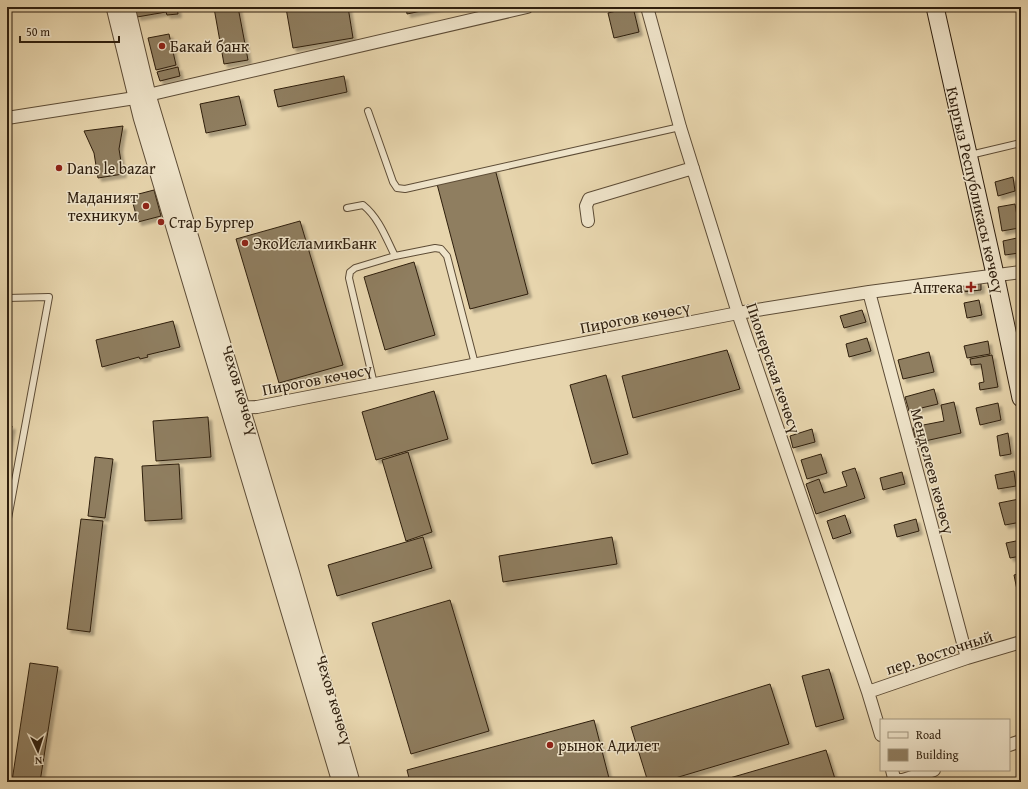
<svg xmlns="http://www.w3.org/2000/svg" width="1028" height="789" font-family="'Gentium Book Plus',serif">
<defs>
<filter id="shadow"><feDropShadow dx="3.5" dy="3.5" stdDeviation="1" flood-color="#0004"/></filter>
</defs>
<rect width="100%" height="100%" fill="#e7d5ad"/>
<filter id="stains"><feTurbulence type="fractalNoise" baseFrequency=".005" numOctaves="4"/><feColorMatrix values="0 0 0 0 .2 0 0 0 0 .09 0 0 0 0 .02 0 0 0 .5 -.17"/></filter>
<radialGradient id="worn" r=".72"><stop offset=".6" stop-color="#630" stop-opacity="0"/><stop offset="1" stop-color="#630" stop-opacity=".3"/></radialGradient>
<path fill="#8f7e61" stroke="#2f1f0e" filter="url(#shadow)" d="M 135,7 L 177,7 L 178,14 L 167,15 L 166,12 L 137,17 Z
M 221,7 L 238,7 L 248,60 L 224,64 L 214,8 Z
M 294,7 L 348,7 L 353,38 L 293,48 L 286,8 Z
M 406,7 L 440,7 L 407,14 Z
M 633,7 L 639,32 L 614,38 L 608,13 Z
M 169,34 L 176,65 L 156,70 L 148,38 Z
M 178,67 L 180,76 L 160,81 L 157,72 Z
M 344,76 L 347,92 L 278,107 L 274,90 Z
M 239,96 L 246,125 L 206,133 L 200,104 Z
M 123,126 L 119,149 L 123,174 L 98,178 L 94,153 L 84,131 Z
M 495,169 L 528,294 L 470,309 L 437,184 Z
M 1013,177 L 1015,191 L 998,196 L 995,182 Z
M 154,190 L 161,216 L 138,222 L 131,196 Z
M 1015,204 L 1019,228 L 1002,231 L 998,207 Z
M 300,221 L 343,365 L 279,383 L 236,239 Z
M 1017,238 L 1019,253 L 1005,255 L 1003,241 Z
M 414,262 L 435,335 L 385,350 L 364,277 Z
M 981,282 L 981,290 L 962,292 L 961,284 Z
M 979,300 L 982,315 L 967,318 L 964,303 Z
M 862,310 L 866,322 L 844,328 L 840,316 Z
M 173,321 L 180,347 L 147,355 L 148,357 L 140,359 L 139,357 L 102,367 L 96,340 Z
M 867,338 L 871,351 L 849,357 L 846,344 Z
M 988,341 L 990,354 L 967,358 L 964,346 Z
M 727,350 L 740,389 L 633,418 L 622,376 Z
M 929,352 L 934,372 L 903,379 L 898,360 Z
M 992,355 L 998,387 L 980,390 L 979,383 L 984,382 L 981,364 L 971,365 L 970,359 Z
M 606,375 L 628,454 L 592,464 L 570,385 Z
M 934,389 L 938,404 L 909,411 L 905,397 Z
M 434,391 L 448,439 L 376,460 L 362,412 Z
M 954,402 L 961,433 L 916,443 L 913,427 L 944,421 L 941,405 Z
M 998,403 L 1001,420 L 980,425 L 976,408 Z
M 208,417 L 211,457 L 156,461 L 153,421 Z
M 7,426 L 12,426 L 7,454 Z
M 812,429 L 815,442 L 793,448 L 790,436 Z
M 1008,433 L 1011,454 L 1000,456 L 997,436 Z
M 408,452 L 432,532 L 406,541 L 382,460 Z
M 821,454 L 827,473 L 807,479 L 801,460 Z
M 95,457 L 113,459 L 105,518 L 88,516 Z
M 179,464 L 182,519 L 145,521 L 142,466 Z
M 855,468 L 865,498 L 816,514 L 806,484 L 819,479 L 824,493 L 847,486 L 842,472 Z
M 1014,471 L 1016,486 L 998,489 L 995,475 Z
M 902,472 L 905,484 L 883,490 L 880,478 Z
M 1019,499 L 1021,508 L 1021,522 L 1005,525 L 999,503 Z
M 845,515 L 851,533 L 833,539 L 827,521 Z
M 81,519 L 103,521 L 90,632 L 67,629 Z
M 916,519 L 919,531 L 897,537 L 894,525 Z
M 423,537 L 432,568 L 337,596 L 328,565 Z
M 612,537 L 617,564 L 503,582 L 499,556 Z
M 1021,540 L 1021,556 L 1010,558 L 1006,543 Z
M 1021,573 L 1021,589 L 1017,590 L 1014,575 Z
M 450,600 L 489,731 L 411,754 L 372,623 Z
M 30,663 L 58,667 L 40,782 L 21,782 L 12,781 Z
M 829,669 L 844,719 L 816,727 L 802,676 Z
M 770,684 L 789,744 L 662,782 L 648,782 L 631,727 Z
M 594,720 L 610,782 L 410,782 L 407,770 Z
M 826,750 L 836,782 L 716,782 Z"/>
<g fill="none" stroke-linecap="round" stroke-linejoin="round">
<g stroke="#5d4c36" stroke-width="8">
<path id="service" d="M 368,111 L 393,182 L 397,188 L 405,189 L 680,127
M 970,155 L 1021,143
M 347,208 L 363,205 C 379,218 386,238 395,256
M 7,298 L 49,297 L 7,524
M 374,384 L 349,278 L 350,272 L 355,268 L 395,256 L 435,248 L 441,249 L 447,256 L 475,364
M 328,782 L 340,778"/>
</g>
<g stroke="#5d4c36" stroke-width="14">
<path id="minor" d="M 647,7 L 680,127 L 738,313 L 868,692 L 881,735
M 7,118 L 135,98 L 527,7
M 588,221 L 586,206 L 589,199 L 693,168
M 869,292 L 967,658
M 234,408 L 257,407 L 738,313 L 869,292 L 1021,272
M 868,692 L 967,658 L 1021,642
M 1009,745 L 1021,741
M 892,770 L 894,778 L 903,780 L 934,770"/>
</g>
<g stroke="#5d4c36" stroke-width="17">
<path id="tertiary" d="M 114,7 L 141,117 L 340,782
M 127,7 L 148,95 L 291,571 L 352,782"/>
</g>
<g stroke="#2f1f0e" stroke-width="19">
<path id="secondary" d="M 935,7 L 995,274 L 1021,398"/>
</g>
<use href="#service" stroke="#efe4ca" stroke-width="6"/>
<use href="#minor" stroke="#efe4ca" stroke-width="12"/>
<use href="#tertiary" stroke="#efe4ca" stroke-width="15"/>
<use href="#secondary" stroke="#efe4ca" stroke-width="17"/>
</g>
<g fill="#8f2418" stroke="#efe4ca" stroke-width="1.5">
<circle cx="162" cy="46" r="4"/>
<circle cx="59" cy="168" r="4"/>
<circle cx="146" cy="206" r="4"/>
<circle cx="161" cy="222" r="4"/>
<circle cx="245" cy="243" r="4"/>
<path d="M969 281h4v4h4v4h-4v4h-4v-4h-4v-4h4z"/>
<circle cx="550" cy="745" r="4"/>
</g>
<g text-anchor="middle" stroke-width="3" stroke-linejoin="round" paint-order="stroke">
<g font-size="16" fill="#2f1f0e" stroke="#efe4ca" text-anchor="start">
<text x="170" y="52">Бакай банк</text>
<text x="67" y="174">Dans le bazar</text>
<text x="138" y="203" text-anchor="end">Маданият<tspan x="138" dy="18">техникум</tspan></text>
<text x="169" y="228">Стар Бургер</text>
<text x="253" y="249">ЭкоИсламикБанк</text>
<text x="963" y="293" text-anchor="end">Аптека</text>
<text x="558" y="751">рынок Адилет</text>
</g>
<g font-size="16" fill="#2f1f0e" stroke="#efe4ca">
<text transform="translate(976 190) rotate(77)" y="6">Кыргыз Республикасы көчөсү</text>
<text transform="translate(635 317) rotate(-11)" y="6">Пирогов көчөсү</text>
<text transform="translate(774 368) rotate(71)" y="6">Пионерская көчөсү</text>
<text transform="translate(317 379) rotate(-11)" y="6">Пирогов көчөсү</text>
<text transform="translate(241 390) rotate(73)" y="6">Чехов көчөсү</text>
<text transform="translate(933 471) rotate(75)" y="6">Менделеев көчөсү</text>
<text transform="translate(939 652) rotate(-18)" y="6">пер. Восточный</text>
<text transform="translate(335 700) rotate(73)" y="6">Чехов көчөсү</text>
</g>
</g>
<rect width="1028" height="789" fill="none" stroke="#e7d5ad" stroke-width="24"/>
<rect x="8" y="8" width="1012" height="773" fill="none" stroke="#2f1f0e" stroke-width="2"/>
<rect x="12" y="12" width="1004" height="765" fill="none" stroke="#2f1f0e"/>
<rect x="880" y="719" width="130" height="52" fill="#efe4ca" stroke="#a2957f"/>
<rect x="888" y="732" width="20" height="6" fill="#efe4ca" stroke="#a2957f"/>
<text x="916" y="739" font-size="12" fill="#2f1f0e">Road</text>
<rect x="888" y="749" width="20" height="12" fill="#8f7e61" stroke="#a2957f"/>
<text x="916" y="759" font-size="12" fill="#2f1f0e">Building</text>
<g transform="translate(38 751) rotate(176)" stroke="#efe4ca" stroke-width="3" paint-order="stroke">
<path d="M0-3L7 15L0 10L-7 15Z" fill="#2f1f0e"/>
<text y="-6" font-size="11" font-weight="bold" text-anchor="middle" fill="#2f1f0e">N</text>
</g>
<path d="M20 36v6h99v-6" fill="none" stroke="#2f1f0e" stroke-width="2"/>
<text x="26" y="36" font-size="12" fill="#2f1f0e" stroke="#efe4ca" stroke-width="3" paint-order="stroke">50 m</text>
<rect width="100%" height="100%" filter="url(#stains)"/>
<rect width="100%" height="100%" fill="url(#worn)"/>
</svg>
